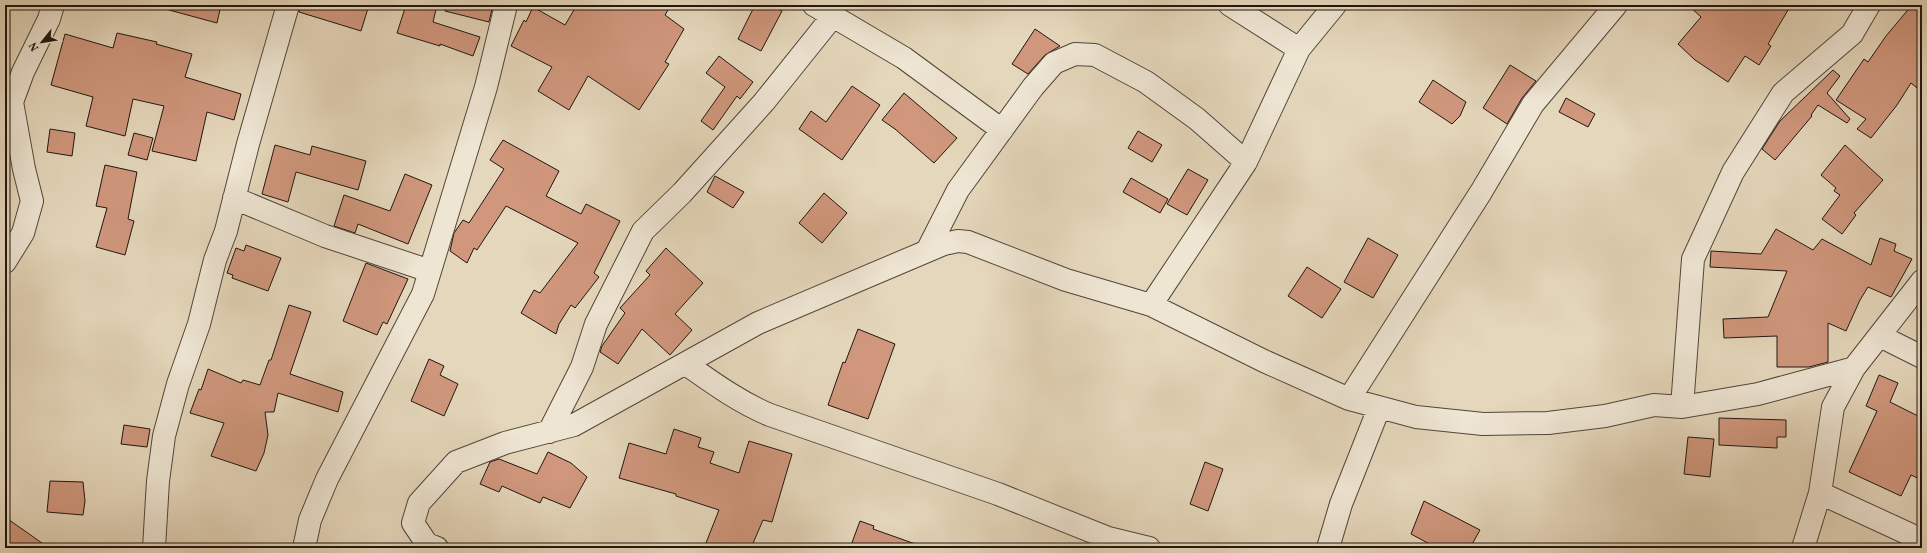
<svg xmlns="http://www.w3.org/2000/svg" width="1927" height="553" font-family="Vollkorn,serif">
<rect width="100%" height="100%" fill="#e5d7bb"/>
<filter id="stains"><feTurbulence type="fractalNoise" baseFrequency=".005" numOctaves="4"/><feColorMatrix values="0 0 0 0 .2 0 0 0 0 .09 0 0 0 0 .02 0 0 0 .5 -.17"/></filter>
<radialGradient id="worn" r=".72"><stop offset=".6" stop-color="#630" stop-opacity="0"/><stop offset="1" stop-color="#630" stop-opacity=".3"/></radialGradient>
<path fill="#d0977d" stroke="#201610" d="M 169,5 L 221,5 L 217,23 L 169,10 Z
M 300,5 L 369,5 L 361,31 L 299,12 Z
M 406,5 L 437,5 L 433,22 L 480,37 L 473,56 L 440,44 L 440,46 L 397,33 Z
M 445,5 L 493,5 L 489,22 L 445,11 Z
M 577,5 L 671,5 L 665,15 L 684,29 L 665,62 L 669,64 L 639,110 L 588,76 L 569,110 L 538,91 L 552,67 L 511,46 L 524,20 L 526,22 L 533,7 L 565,25 Z
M 755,5 L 770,5 L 782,11 L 761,51 L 738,39 Z
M 1688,5 L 1791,5 L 1768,44 L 1771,46 L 1759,65 L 1745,56 L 1728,82 L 1695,60 L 1678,44 L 1701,17 Z
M 1912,5 L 1922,5 L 1922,92 L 1911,83 L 1897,105 L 1871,138 L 1857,129 L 1866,119 L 1836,100 L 1864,59 L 1868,62 L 1886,36 Z
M 1035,29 L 1060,46 L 1045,55 L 1028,74 L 1012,64 Z
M 117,33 L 157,42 L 156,44 L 192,54 L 185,77 L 241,94 L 234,120 L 207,112 L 196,161 L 152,151 L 164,106 L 133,99 L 125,136 L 86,126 L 93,97 L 51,85 L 65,34 L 113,48 Z
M 719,56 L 753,82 L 740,99 L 737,96 L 713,130 L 701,121 L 725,87 L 706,73 Z
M 1510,65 L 1536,81 L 1522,98 L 1507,124 L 1483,108 Z
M 1833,70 L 1840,76 L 1827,93 L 1850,119 L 1847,123 L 1818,105 L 1811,115 L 1812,116 L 1775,160 L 1762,149 L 1780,121 Z
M 1433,80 L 1466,102 L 1460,116 L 1452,124 L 1419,102 Z
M 852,86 L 880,105 L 842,160 L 799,129 L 811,111 L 826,122 Z
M 904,93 L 957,138 L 934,163 L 895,129 L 882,120 Z
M 1566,98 L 1595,114 L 1588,127 L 1559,112 Z
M 50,129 L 75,133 L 72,156 L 47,152 Z
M 1138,131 L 1162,145 L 1152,162 L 1128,148 Z
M 134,133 L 153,138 L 147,160 L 128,155 Z
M 503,140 L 559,171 L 546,196 L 581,214 L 586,204 L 620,221 L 594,273 L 599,277 L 575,308 L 571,305 L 559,324 L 556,334 L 521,313 L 534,290 L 540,293 L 578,243 L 506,206 L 477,250 L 474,248 L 467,263 L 450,251 L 454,233 L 463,220 L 469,223 L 504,169 L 490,160 Z
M 275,145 L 310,155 L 312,146 L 366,161 L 358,190 L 296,172 L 288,202 L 262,194 Z
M 1845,145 L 1883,180 L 1854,213 L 1856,215 L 1842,234 L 1822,219 L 1840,195 L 1834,191 L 1836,188 L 1821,175 Z
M 105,165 L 137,172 L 128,219 L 134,221 L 125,255 L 96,247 L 107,208 L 96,206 Z
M 1188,169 L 1208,180 L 1187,215 L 1167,204 Z
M 405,174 L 432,185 L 408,244 L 358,224 L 355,233 L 334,226 L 344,195 L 390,211 Z
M 715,176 L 744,192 L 733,208 L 707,192 Z
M 1131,178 L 1168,199 L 1160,213 L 1123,192 Z
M 824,193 L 847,213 L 822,243 L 799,223 Z
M 1776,229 L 1813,250 L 1822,239 L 1871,265 L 1880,238 L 1896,244 L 1894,251 L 1912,259 L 1891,297 L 1868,287 L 1860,300 L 1846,331 L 1828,323 L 1828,362 L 1809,367 L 1777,367 L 1777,336 L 1724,338 L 1723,319 L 1768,317 L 1787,271 L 1710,267 L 1711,251 L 1761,254 Z
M 1368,238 L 1398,255 L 1373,298 L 1344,282 Z
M 246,245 L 281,258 L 268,291 L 232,278 L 233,275 L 227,273 L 236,248 L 244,251 Z
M 666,248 L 703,283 L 675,314 L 692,330 L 670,355 L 642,329 L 618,364 L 600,352 L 602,346 L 625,313 L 620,308 L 650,275 L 646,271 Z
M 366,263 L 408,279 L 387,324 L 383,322 L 377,335 L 343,321 Z
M 1307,267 L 1341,289 L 1322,318 L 1288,296 Z
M 289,305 L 311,312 L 290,374 L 343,392 L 338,412 L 278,393 L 274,412 L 265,412 L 268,435 L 264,453 L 256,471 L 211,456 L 224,423 L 190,413 L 199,389 L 201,390 L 208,369 L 241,383 L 243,380 L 260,385 L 269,360 L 271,360 Z
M 858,329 L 895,344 L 868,419 L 828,405 L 843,362 L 845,363 Z
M 429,359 L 444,366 L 440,375 L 458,384 L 444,416 L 411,401 Z
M 1879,375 L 1898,383 L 1890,402 L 1922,418 L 1922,480 L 1911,475 L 1901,496 L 1849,472 L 1877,411 L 1866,406 Z
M 1719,418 L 1786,420 L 1786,437 L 1777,437 L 1777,448 L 1719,445 Z
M 124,425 L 150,429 L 147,447 L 121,444 Z
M 674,429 L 701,438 L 698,447 L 714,452 L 710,463 L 739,473 L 749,441 L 792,454 L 772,522 L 763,520 L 751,548 L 704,548 L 719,510 L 676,496 L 676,494 L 619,478 L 629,443 L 666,454 Z
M 1688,437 L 1714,439 L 1710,477 L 1684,474 Z
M 548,452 L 571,463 L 587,477 L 570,508 L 543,497 L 540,503 L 502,486 L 499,492 L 480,484 L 490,462 L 499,459 L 537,474 Z
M 1205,462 L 1223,469 L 1208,511 L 1190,504 Z
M 50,481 L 83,482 L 85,501 L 83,515 L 47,512 Z
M 1424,501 L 1480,530 L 1470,548 L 1437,548 L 1411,534 Z
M 5,517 L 49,548 L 5,548 Z
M 860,521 L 874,526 L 873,529 L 921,546 L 920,548 L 850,548 Z"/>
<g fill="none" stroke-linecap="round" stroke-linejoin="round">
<g stroke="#51463b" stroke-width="24">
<path id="minor" d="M 814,5 L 904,58 L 1002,130
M 1230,5 L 1299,49
M 234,198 L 325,236 L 430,271
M 927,251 L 958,190 L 1033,87 L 1054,63 L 1075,54 L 1095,55 L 1146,82 L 1197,119 L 1246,162
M 5,262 L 23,233 L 32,201 L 24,169 L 12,102 L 23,72 L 49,19 L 53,5
M 1151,305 L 1246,162 L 1299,49 L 1335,5
M 1880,336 L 1922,357
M 686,364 C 713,383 739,402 770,415 L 998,494 L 1108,538 L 1149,548
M 1349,399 L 1481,192 L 1533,104 L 1616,5
M 1682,407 L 1693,259 L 1733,172 L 1783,93 L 1852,34 L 1869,5
M 549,432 L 582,367 L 596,324 L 643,231 L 682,193 L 764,102 L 833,16
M 1820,493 L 1922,540
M 154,548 L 158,481 L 164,436 L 178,384 L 199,324 L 215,260 L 226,231 L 248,144 L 288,5
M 304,548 L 310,520 L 327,479 L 423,294 L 486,87 L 506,5
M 437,548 L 427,544 L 413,523 L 419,503 L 456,462 L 505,443 L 574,425 L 758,323 L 944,244 L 958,241 L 968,242 L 1066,280 L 1151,305 L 1264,361 L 1349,399 L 1416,417 L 1483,424 L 1548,423 L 1605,416 L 1654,405 L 1682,407 L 1758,394 L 1854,368
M 1328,548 L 1341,504 L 1379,408
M 1803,548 L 1820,493 L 1833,407 L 1854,368 L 1922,281"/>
</g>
<use href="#minor" stroke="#eee5d3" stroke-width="22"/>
</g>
<rect width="1927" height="553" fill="none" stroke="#e5d7bb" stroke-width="20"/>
<rect x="6" y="6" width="1915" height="541" fill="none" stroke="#201610" stroke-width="2"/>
<rect x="10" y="10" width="1907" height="533" fill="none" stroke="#201610"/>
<g transform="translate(42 42) rotate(240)" stroke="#eee5d3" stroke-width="3" paint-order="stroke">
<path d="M0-3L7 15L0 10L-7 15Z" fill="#201610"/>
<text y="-6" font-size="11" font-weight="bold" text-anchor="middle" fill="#201610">N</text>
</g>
<rect width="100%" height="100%" filter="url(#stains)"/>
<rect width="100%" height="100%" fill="url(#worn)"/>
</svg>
